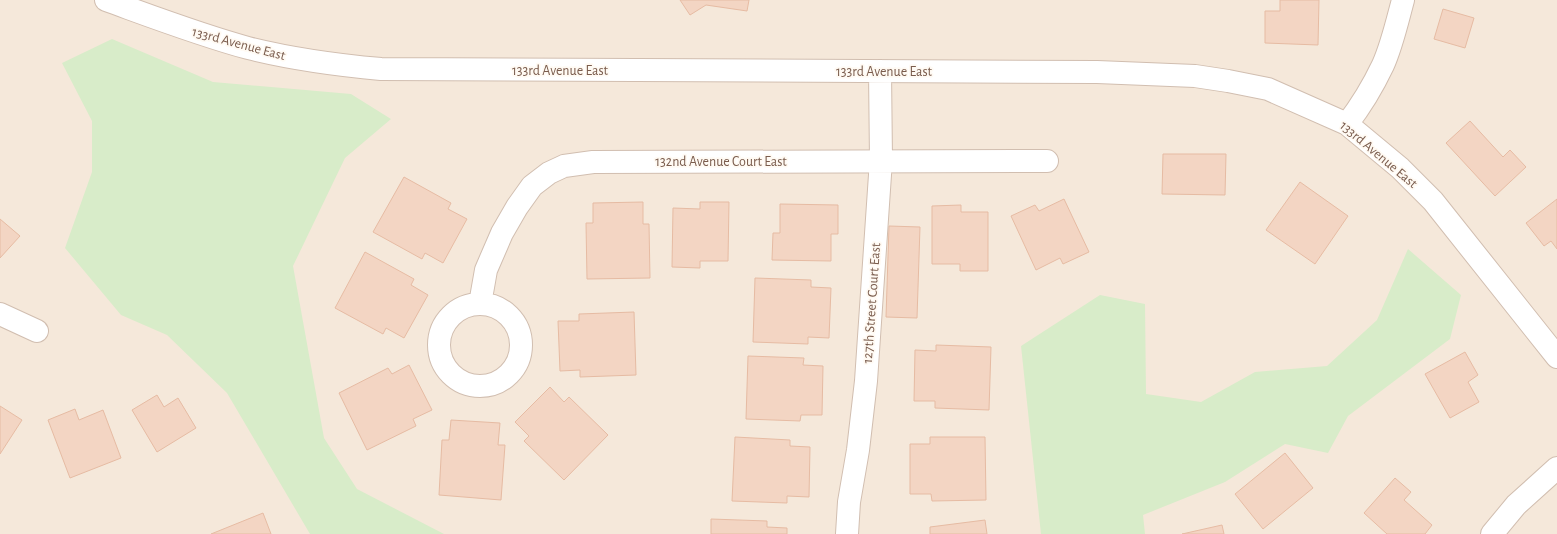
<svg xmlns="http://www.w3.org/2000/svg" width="1557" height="534" font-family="'Alegreya Sans',sans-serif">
<rect width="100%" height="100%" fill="#fdf6ec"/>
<path fill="#f5e8da" d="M 0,0 L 1557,0 L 1557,534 L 0,534 Z"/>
<path fill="#d8ecc9" d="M 112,39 L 213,82 L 351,94 L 391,119 L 345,158 L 293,266 L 324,438 L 357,489 L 444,534 L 310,534 L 227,393 L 167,335 L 121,315 L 65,248 L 92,172 L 92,121 L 62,63 Z
M 1408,249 L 1461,295 L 1450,339 L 1348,416 L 1328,453 L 1285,444 L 1225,482 L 1143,515 L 1145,534 L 1041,534 L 1021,346 L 1100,295 L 1145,304 L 1146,394 L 1201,402 L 1255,372 L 1327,366 L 1377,320 Z"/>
<path fill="#f3d5c3" stroke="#e6bba3" d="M 680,0 L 749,0 L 747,11 L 706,5 L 690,15 Z
M 1280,0 L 1319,0 L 1318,45 L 1265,43 L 1265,11 L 1280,11 Z
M 1443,9 L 1474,18 L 1465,48 L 1434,39 Z
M 1470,121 L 1503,157 L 1510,150 L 1526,167 L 1495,196 L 1446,143 Z
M 1163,154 L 1226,154 L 1225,195 L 1162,194 Z
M 404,177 L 451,203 L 448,209 L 467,219 L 443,263 L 425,253 L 422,259 L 373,232 Z
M 1300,182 L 1348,216 L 1315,264 L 1266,230 Z
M 1064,199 L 1089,252 L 1063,264 L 1060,258 L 1036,270 L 1011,216 L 1035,205 L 1039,211 Z
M 1557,199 L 1557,249 L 1551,241 L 1544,246 L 1526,223 Z
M 643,202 L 643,224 L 649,224 L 650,278 L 587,279 L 586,223 L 593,223 L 593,203 Z
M 700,202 L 729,202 L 728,261 L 700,261 L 700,268 L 672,267 L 673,208 L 700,209 Z
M 780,204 L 838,205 L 838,234 L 831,234 L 831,261 L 772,260 L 773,233 L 780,233 Z
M 961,205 L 961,212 L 988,212 L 988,271 L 960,271 L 960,264 L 932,264 L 932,206 Z
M 0,219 L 20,236 L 0,258 Z
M 889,226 L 920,227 L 917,318 L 886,317 Z
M 365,252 L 414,279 L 411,285 L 428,295 L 404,338 L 386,328 L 383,334 L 335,308 Z
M 755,278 L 811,280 L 811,287 L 831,288 L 829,338 L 808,337 L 808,344 L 753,342 Z
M 634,312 L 636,375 L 580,377 L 580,370 L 560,371 L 558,321 L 579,321 L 579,314 Z
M 936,345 L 991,347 L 989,410 L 935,408 L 935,401 L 914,401 L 915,350 L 936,351 Z
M 1465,352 L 1478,375 L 1468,382 L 1479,402 L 1450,418 L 1425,374 Z
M 748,356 L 804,358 L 803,365 L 823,366 L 822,415 L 801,415 L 800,421 L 746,419 Z
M 409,365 L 432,410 L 413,419 L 416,426 L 367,450 L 339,393 L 388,368 L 392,374 Z
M 550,387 L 564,402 L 569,397 L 608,435 L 564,480 L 524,441 L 529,436 L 515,422 Z
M 157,395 L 164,407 L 178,398 L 196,428 L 157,452 L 132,410 Z
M 0,406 L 22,420 L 0,454 Z
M 75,409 L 79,420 L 103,410 L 121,458 L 70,478 L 48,420 Z
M 451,420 L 500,423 L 498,445 L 505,445 L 501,500 L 439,495 L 442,440 L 449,440 Z
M 735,437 L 790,440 L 790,446 L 810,447 L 809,497 L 787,496 L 787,503 L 732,501 Z
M 930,437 L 985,437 L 986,500 L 932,501 L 931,494 L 910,494 L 910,444 L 930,444 Z
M 1285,453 L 1313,488 L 1263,529 L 1235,494 Z
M 1395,478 L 1411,492 L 1404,500 L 1432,525 L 1425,534 L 1387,534 L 1364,513 Z
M 263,513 L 271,534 L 211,534 Z
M 711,519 L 767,521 L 767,527 L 787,528 L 787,534 L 711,534 Z
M 985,520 L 987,534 L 930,534 L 930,527 Z
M 1222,525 L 1224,534 L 1182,534 Z"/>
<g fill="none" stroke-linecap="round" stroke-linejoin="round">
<g stroke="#d1beb0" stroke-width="24">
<path id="minor" d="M 106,0 C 153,17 200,35 248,48 C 292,59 336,65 381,69 L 1097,72 L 1195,76 L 1228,81 L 1268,89 L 1347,124 L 1400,168 L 1433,201 L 1557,357
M 1347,124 C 1361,106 1373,86 1383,65 C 1392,45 1397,22 1403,0
M 480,304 L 486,270 L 502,233 L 517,207 L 532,186 L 549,173 L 564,166 L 593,162 L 1047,161
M439 345a41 41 0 1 1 82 0a41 41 0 1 1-82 0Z
M 0,314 L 37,331
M 847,534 L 849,502 L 858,450 L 866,381 L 881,160 L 880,71
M 1492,534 L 1516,505 L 1557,468"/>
</g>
<use href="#minor" stroke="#fff" stroke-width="22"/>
</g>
<g text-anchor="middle" stroke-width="3.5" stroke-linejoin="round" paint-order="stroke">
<g font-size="14" fill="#7a5c4d" stroke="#fffaf3">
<text transform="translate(239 43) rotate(15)" y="5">133rd Avenue East</text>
<text x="560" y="75">133rd Avenue East</text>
<text x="884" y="76">133rd Avenue East</text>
<text transform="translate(1379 154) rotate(40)" y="5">133rd Avenue East</text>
<text x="721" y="166">132nd Avenue Court East</text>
<text transform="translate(871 303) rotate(-86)" y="5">127th Street Court East</text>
</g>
</g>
</svg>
